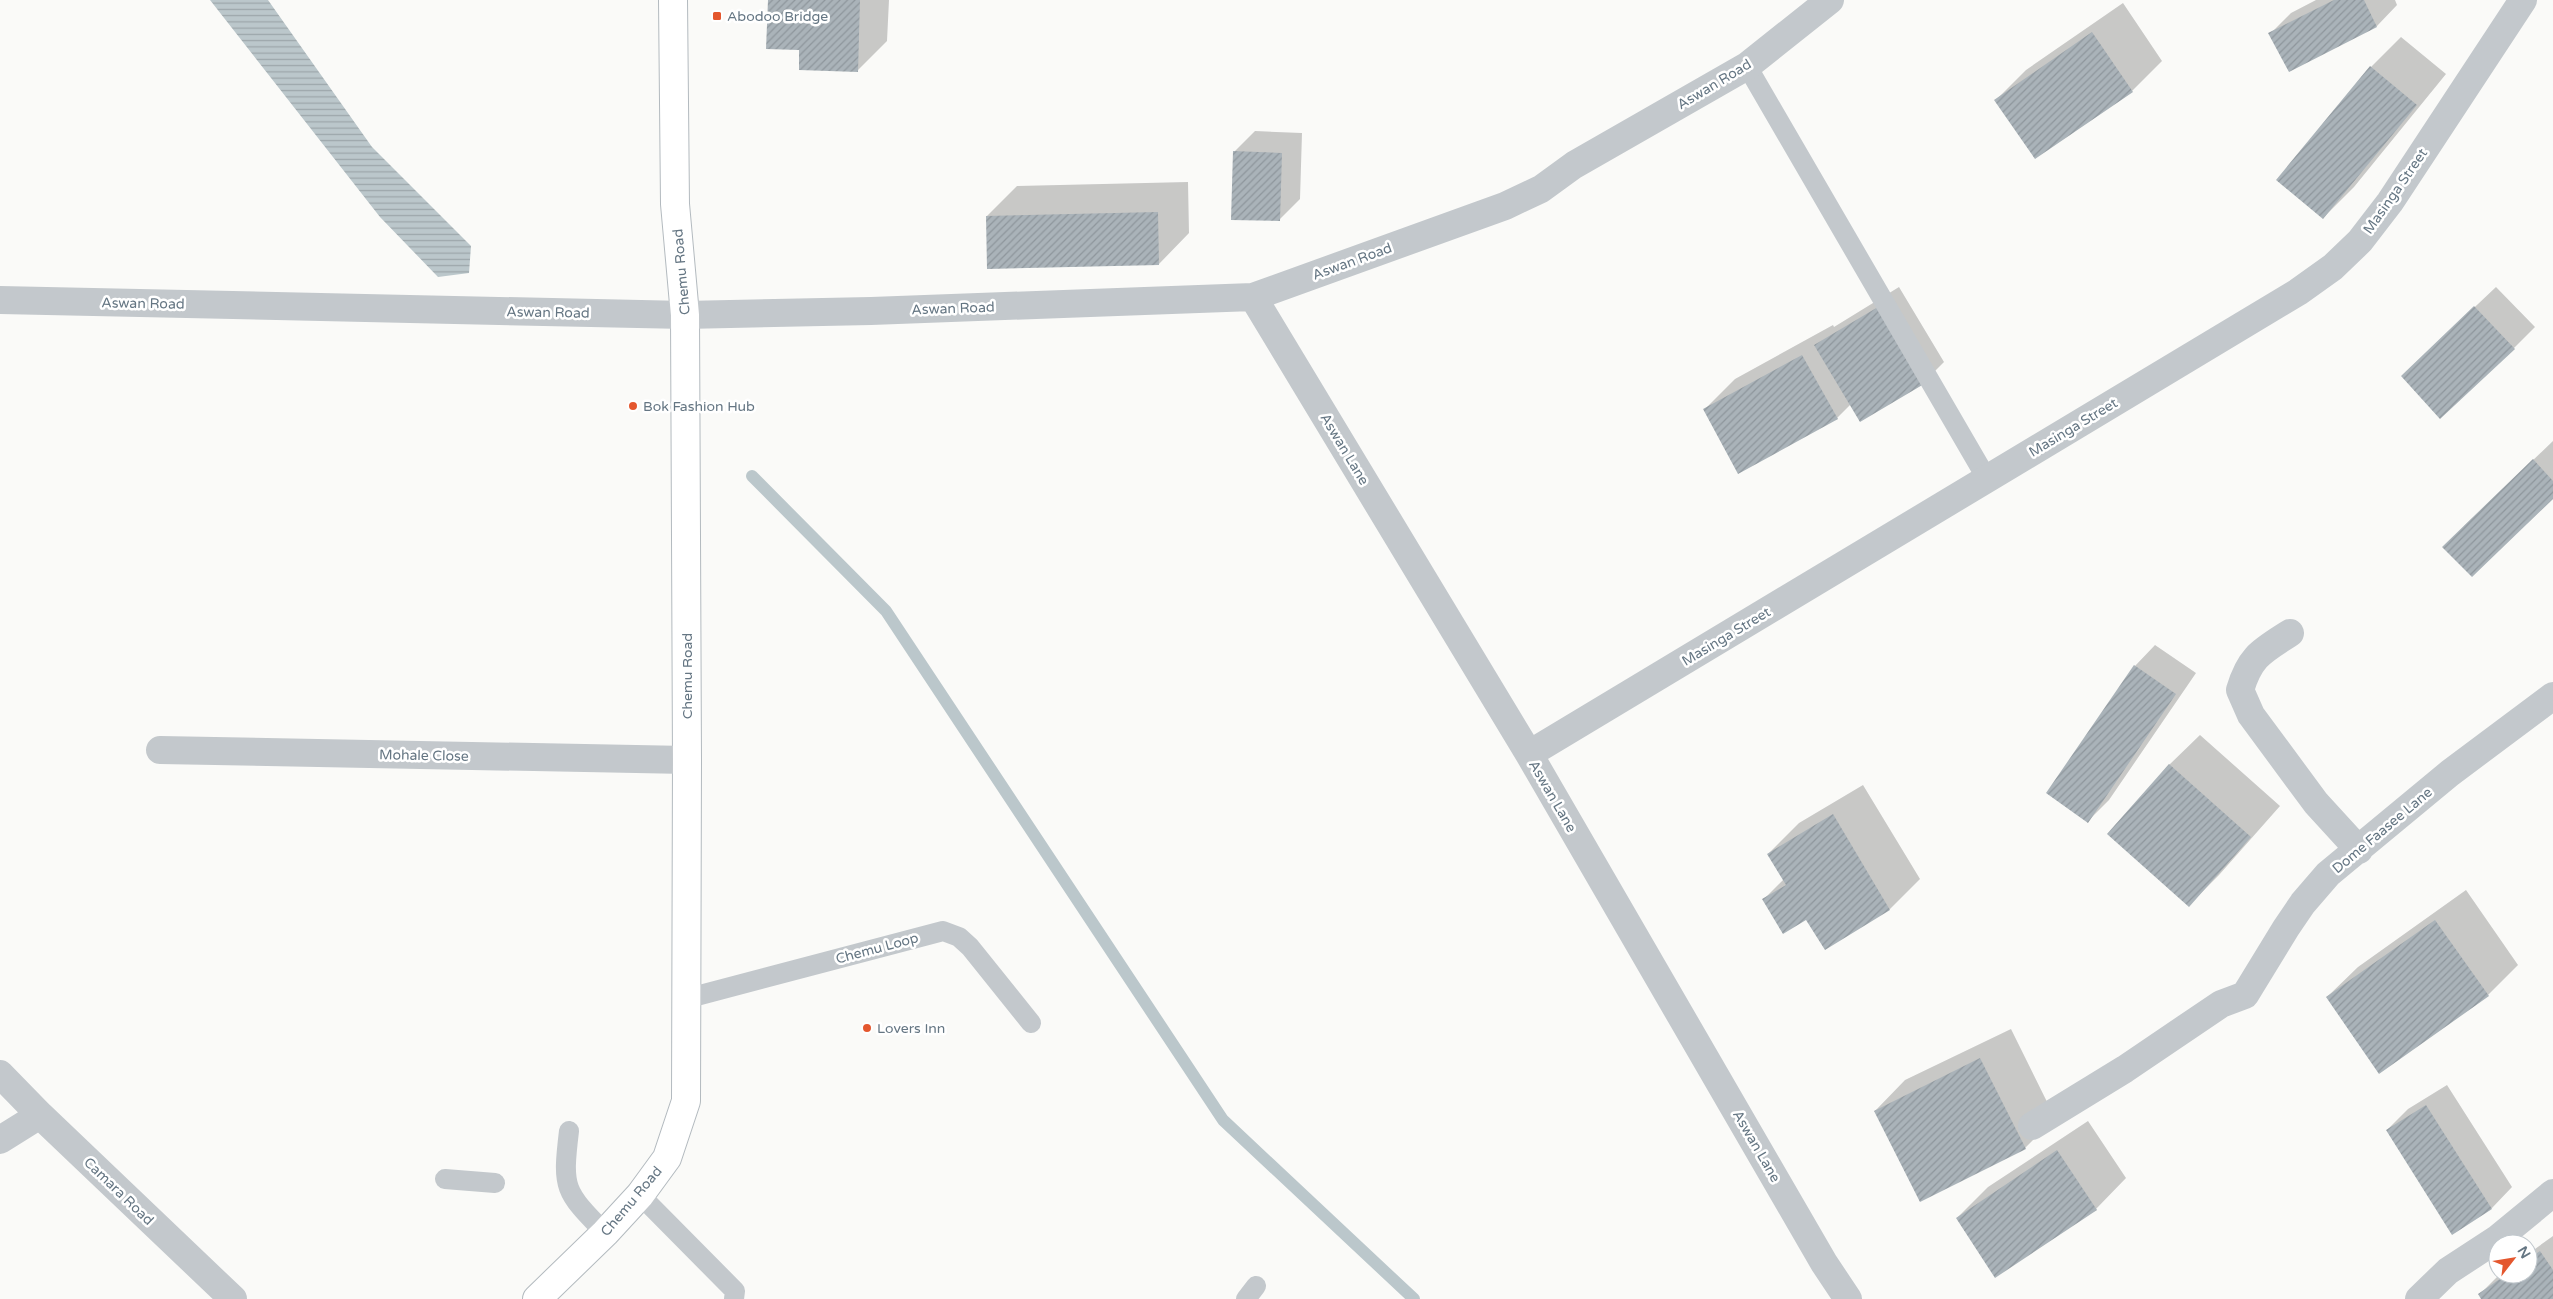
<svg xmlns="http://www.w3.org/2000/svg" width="2553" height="1299" font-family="'Varela Round',sans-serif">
<defs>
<pattern id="water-rules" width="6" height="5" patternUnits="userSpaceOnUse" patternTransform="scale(1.25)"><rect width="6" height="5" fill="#bbc7cb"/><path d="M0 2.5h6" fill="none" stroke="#9ca6aa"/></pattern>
<pattern id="building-hatch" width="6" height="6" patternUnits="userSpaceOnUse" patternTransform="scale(1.25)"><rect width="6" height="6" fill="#aab3b9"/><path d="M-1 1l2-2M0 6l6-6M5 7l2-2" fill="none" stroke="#8e969c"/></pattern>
</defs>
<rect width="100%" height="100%" fill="#fafaf8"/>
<path fill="url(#water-rules)" d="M 210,0 L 268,0 L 372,147 L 471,246 L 469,273 L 438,277 L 380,217 Z"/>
<path fill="#0003" d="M 769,0 L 889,0 L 887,41 L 857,71 L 800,49 Z
M 2316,0 L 2395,0 L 2397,5 L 2377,26 L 2289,71 L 2270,34 L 2291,13 Z
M 2123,3 L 2162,61 L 2132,91 L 1996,100 L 2026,70 Z
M 2401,37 L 2446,74 L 2354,187 L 2323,218 L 2371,67 Z
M 1255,131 L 1302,133 L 1300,199 L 1279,220 L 1234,152 Z
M 1188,182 L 1189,233 L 1159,264 L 987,216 L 1017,186 Z
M 1899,287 L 1944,362 L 1923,383 L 1851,404 L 1837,418 L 1704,410 L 1735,379 L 1833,325 L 1834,327 Z
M 2496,287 L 2535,327 L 2514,348 L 2423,356 Z
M 2553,441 L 2553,497 L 2464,526 Z
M 2155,645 L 2196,673 L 2109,800 L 2088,821 L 2135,666 Z
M 2200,735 L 2280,806 L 2219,875 L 2189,905 L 2169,765 Z
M 1863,785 L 1920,879 L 1890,909 L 1825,948 L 1807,918 L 1764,899 L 1784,879 L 1768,854 L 1799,823 Z
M 2466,890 L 2518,965 L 2488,995 L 2327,997 L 2358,967 Z
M 2011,1029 L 2055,1118 L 2025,1148 L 1875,1111 L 1905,1080 Z
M 2447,1085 L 2512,1187 L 2492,1208 L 2452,1233 L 2387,1130 L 2408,1109 Z
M 2088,1121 L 2126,1178 L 2096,1209 L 1957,1218 L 1988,1187 Z
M 2553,1236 L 2553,1299 L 2483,1299 L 2480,1294 L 2500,1274 L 2528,1274 L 2528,1254 Z"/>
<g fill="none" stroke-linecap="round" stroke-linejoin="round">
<path stroke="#bbc7cb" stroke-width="12" d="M 752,476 L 886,611 L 1223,1120 L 1414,1299"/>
</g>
<path fill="url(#building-hatch)" d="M 768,0 L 860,0 L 858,72 L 799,70 L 799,50 L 766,49 Z
M 2334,0 L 2364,0 L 2377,27 L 2289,72 L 2268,33 Z
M 2092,32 L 2133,92 L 2035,159 L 1994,100 Z
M 2370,66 L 2417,105 L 2323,219 L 2276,180 Z
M 1233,151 L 1282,153 L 1280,221 L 1231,220 Z
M 1158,212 L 1159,265 L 987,269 L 986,216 Z
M 2474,306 L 2515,349 L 2440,419 L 2401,376 Z
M 1878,307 L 1924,384 L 1860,422 L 1814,345 Z
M 1802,355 L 1838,419 L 1738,474 L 1703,409 Z
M 2533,459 L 2553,481 L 2553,499 L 2472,577 L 2442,547 Z
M 2134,665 L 2176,694 L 2088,823 L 2046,793 Z
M 2169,764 L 2251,837 L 2189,907 L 2107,834 Z
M 1833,814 L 1890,910 L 1825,950 L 1806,920 L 1783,934 L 1762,899 L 1786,885 L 1767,854 Z
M 2435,920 L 2489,996 L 2379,1074 L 2326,997 Z
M 1980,1058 L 2026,1149 L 1920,1202 L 1874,1111 Z
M 2426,1105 L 2492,1209 L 2452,1235 L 2386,1130 Z
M 2057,1150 L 2097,1210 L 1995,1278 L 1956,1218 Z
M 2540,1251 L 2553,1270 L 2553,1299 L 2481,1299 L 2478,1294 L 2507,1274 L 2528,1274 L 2528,1259 Z"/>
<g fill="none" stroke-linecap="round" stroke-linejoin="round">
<g stroke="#b3babf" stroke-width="30">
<path id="secondary" d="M 537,1299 L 605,1233 L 640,1195 L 667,1158 L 686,1101 L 687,760 L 685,315 L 675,204 L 673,0"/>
</g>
<path stroke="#c3c8cc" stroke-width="20" d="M 1747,66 L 1987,479
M 685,999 L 943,931 L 959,937 L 970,947 L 1031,1023
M 569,1131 C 562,1189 564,1191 605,1233
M 445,1179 L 495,1183
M 640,1195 L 735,1291 L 734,1299
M 1246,1299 L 1256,1286"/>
<path stroke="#c3c8cc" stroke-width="28" d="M 1253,297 L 1529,754 L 1824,1263 L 1848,1299
M 0,300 L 685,315 L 871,311 L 1253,297 L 1505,206 L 1541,189 L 1574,165 L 1747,66 L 1830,0
M 2290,633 C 2262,651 2250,656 2240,690 L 2251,715 L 2316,803 L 2359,850
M 160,750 L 687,760
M 1529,754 L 2298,292 L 2333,267 L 2360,241 L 2390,202 L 2523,0
M 0,1074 L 40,1115
M 2032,1126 L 2125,1069 L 2221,1004 L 2245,995 L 2286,928 L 2303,903 L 2328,874 L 2450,773 L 2553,696
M 0,1140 L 40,1115 L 233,1299
M 2419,1299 L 2448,1271 L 2497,1239 L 2553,1193"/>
<use href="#secondary" stroke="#fff" stroke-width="28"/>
</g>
<g fill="#e4572e" stroke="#fff" stroke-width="2">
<rect x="712" y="11" width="10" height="10" rx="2.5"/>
<circle cx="633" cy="406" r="5"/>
<circle cx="867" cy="1028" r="5"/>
</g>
<g text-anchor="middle" stroke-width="5" stroke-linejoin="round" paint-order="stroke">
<g font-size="14" fill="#657683" stroke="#fff" text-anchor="start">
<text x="727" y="21">Abodoo Bridge</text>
<text x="643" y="411">Bok Fashion Hub</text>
<text x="877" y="1033">Lovers Inn</text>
</g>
<g font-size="14" fill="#657683" stroke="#fff">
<text transform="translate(1714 84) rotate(-31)" y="5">Aswan Road</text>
<text transform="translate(2395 191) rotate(-55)" y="5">Masinga Street</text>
<text transform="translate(1352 261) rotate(-20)" y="5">Aswan Road</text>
<text transform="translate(681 272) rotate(-95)" y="5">Chemu Road</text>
<text transform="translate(143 303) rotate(1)" y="5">Aswan Road</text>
<text transform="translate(953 308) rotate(-2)" y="5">Aswan Road</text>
<text transform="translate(548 312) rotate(1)" y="5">Aswan Road</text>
<text transform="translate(2073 427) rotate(-31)" y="5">Masinga Street</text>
<text transform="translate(1345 449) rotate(59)" y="5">Aswan Lane</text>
<text transform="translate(1726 636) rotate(-31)" y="5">Masinga Street</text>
<text transform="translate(687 676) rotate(-90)" y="5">Chemu Road</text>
<text transform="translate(424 755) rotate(1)" y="5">Mohale Close</text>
<text transform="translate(1553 796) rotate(60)" y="5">Aswan Lane</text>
<text transform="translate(2382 830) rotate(-40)" y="5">Dome Faasee Lane</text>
<text transform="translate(877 948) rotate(-15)" y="5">Chemu Loop</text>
<text transform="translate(1757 1146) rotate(60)" y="5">Aswan Lane</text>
<text transform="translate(119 1191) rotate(44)" y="5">Camara Road</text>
<text transform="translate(631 1201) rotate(-50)" y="5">Chemu Road</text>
</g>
</g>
<g transform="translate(2513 1259) rotate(59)"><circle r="24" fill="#ffffff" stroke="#c1c8cd"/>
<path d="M0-4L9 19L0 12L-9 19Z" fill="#e4572e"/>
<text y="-8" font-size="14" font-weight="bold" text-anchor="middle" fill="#657683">N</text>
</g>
</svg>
